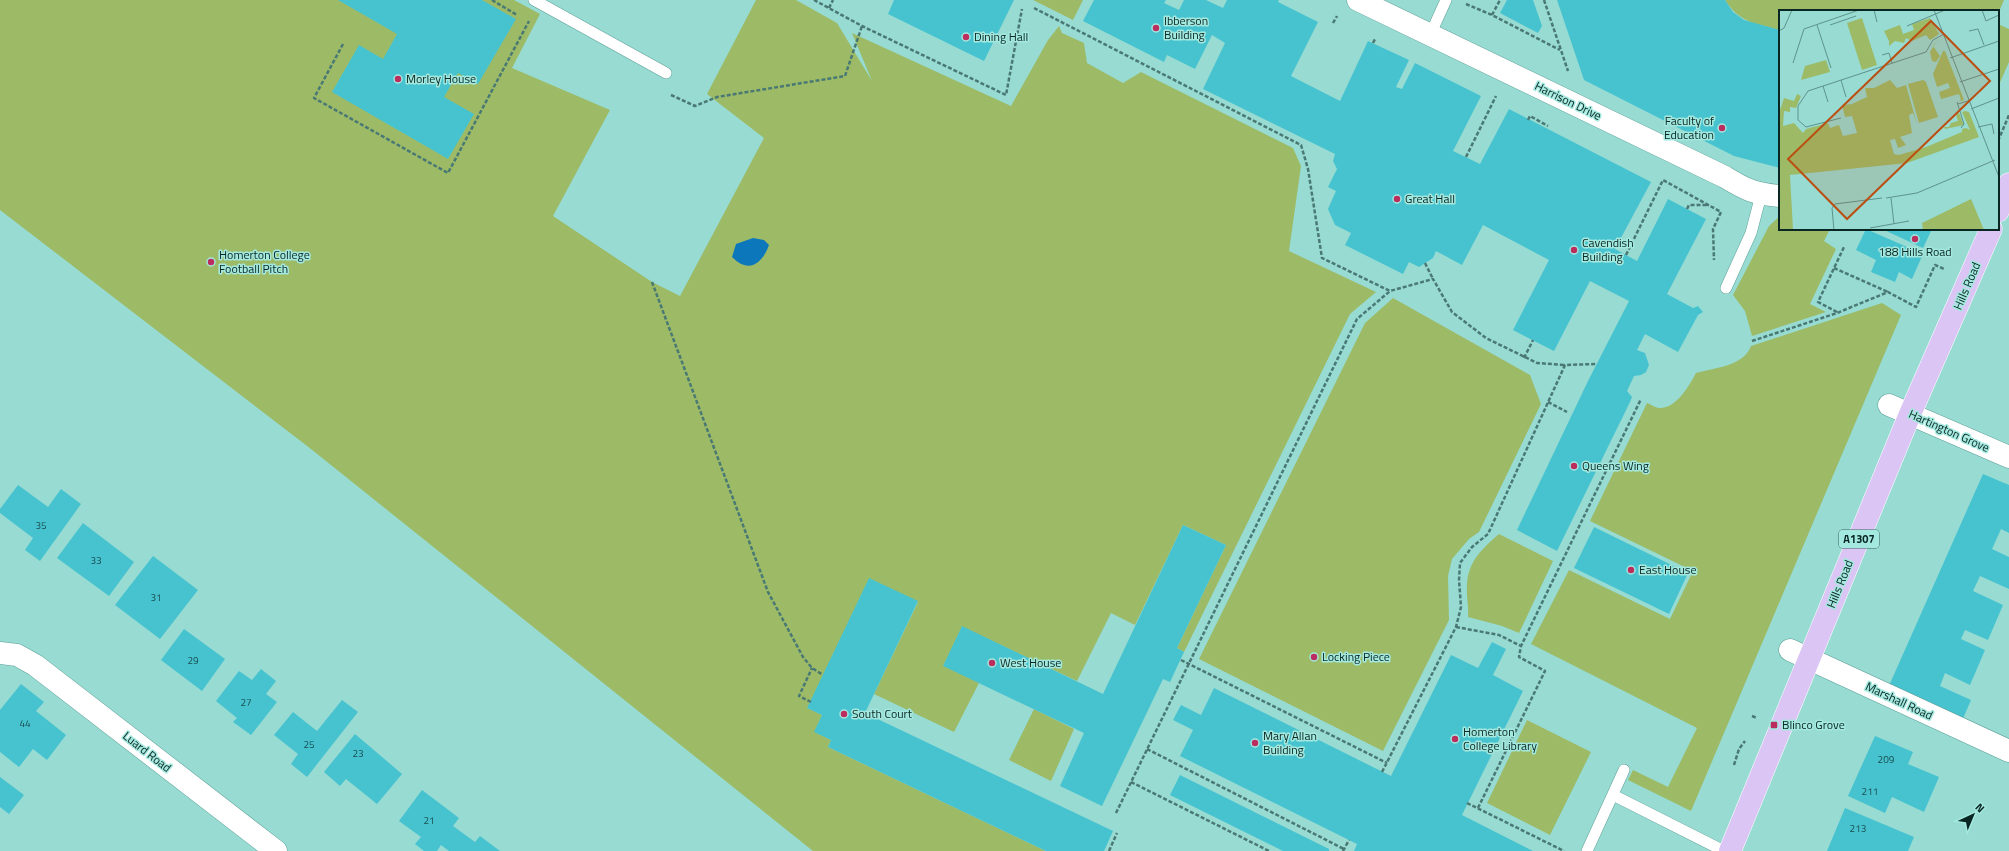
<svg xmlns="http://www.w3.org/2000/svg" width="2009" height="851" font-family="'Titillium Web',sans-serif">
<rect width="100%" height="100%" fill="#97dbd2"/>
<path fill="#9dbb67" d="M 0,0 L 514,0 L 540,14 L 512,68 L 610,110 L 553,216 L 652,282 L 680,296 L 764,138 L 707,94 L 756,0 L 796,0 L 837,23 L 872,81 L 852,33 L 1011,106 L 1048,40 L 1059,26 L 1062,33 L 1084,43 L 1087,63 L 1123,83 L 1141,72 L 1293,148 L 1301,166 L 1289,251 L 1376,292 L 1350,314 L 1184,652 L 1177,648 L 1226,545 L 1183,525 L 1135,625 L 1111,613 L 1077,681 L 962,627 L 979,683 L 954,732 L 874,694 L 918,602 L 869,579 L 808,708 L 822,715 L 815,732 L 831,740 L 828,747 L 1046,851 L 813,851 L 311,449 L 0,210 Z
M 1033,0 L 1083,0 L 1073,20 Z
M 1725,0 L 2004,0 L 1998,14 L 1998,11 L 1780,11 L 1780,30 C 1755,24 1739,22 1725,0 Z
M 1998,24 L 2009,29 L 2009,62 L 1998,87 Z
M 1780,216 L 1780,229 L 1830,229 L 1824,241 L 1836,249 L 1810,304 L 1826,312 L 1752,336 L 1745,311 L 1733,295 L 1769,226 Z
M 1393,298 L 1530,375 L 1541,404 L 1479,532 L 1469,539 L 1452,559 L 1448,576 L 1449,620 L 1383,751 L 1199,659 L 1365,323 Z
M 1882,303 L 1901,315 L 1691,811 L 1628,780 L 1633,770 L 1668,787 L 1697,728 L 1531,644 L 1569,570 L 1670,619 L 1693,571 L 1590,521 L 1647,403 C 1650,404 1656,408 1659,408 C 1676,409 1689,386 1696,373 C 1714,368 1744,366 1751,346 Z
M 1499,534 L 1553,561 L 1519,633 L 1502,626 L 1468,617 C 1469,606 1466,596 1467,585 C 1468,561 1483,548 1499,534 Z
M 1034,709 L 1074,729 L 1051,781 L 1009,760 Z
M 1527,720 L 1591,752 L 1550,835 L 1487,803 Z"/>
<path fill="#0c77bb" d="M 753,238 L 764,240 L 769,245 C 762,264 749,274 732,257 L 736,244 Z"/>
<path fill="#47c3d0" d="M 338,0 L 482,0 L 516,19 L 478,84 L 458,73 L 444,97 L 474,114 L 448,159 L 332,92 L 359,45 L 383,59 L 397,34 Z
M 894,0 L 1014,0 L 984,61 L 888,14 Z
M 1094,0 L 1166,0 L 1164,3 L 1179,10 L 1184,0 L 1206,0 L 1223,8 L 1227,0 L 1279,0 L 1278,2 L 1318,22 L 1291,76 L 1340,101 L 1368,41 L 1409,60 L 1396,87 L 1402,89 L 1415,63 L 1481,96 L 1453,151 L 1480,164 L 1509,109 L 1651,182 L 1615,249 L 1637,261 L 1668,199 L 1706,219 L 1667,294 L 1693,308 L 1698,306 L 1703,312 L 1698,315 L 1678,352 L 1645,334 L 1637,350 L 1645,353 L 1649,365 L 1646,372 L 1641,375 L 1634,376 L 1627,391 L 1632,397 L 1630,402 L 1557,551 L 1517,530 L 1588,381 L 1629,301 L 1590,281 L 1554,351 L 1513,330 L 1549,260 L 1483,225 L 1462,265 L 1436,251 L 1433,258 L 1419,267 L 1409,262 L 1403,274 L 1345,245 L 1351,233 L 1335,225 L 1328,209 L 1336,191 L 1328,187 L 1337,169 L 1333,161 L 1335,154 L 1203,89 L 1225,43 L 1212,35 L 1195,69 L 1167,55 L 1164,62 L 1083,21 Z
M 1507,0 L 1533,0 L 1542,26 L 1538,33 L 1500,13 Z
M 1557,0 L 1725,0 L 1733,12 L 1744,20 L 1780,30 L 1780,168 L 1734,156 L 1584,80 Z
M 1866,229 L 1923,254 L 1912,279 L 1899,272 L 1895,282 L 1871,272 L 1876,260 L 1856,250 Z
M 1882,229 L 1932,229 L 1923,248 Z
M 1983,474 L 2009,485 L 2009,533 L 2001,529 L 1992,549 L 2009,557 L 2009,589 L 1980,576 L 1973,591 L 2003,605 L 1988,640 L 1965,630 L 1961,639 L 1985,650 L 1970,685 L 1945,673 L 1940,686 L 1971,700 L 1962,721 L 1888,688 Z
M 18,485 L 48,507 L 61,489 L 81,504 L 40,561 L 25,550 L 33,538 L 0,513 L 0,509 Z
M 83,523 L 134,562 L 109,596 L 57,558 Z
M 1183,525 L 1226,545 L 1177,648 L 1184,652 L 1170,682 L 1163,679 L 1102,806 L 1060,786 L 1084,733 L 943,666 L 962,626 L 1103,694 Z
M 1594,527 L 1688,573 L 1669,614 L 1574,568 Z
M 153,556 L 198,590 L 160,639 L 115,605 Z
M 869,578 L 918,601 L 865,713 L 1113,831 L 1104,851 L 1046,851 L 828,747 L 831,740 L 814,732 L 822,715 L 807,708 Z
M 184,629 L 225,659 L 202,691 L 161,660 Z
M 1492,642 L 1506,649 L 1493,675 L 1523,691 L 1462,815 L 1533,851 L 1354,851 L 1357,844 L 1180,756 L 1193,730 L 1173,720 L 1181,705 L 1201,715 L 1214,688 L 1391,776 L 1451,655 L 1478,668 Z
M 261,669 L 276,681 L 266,694 L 277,702 L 251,735 L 233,722 L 237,718 L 216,701 L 239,671 L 252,680 Z
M 21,684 L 44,702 L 36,711 L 66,735 L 47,760 L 33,749 L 19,767 L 0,752 L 0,710 Z
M 342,700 L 358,712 L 307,777 L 291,764 L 298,754 L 274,735 L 293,712 L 317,731 Z
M 355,734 L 402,774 L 377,804 L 346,779 L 340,786 L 324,772 Z
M 1875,736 L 1913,752 L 1908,764 L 1939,777 L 1924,812 L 1892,797 L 1885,813 L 1848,796 Z
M 1180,775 L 1329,849 L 1329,851 L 1283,851 L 1170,795 Z
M 0,777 L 24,795 L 9,814 L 0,807 Z
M 422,790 L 459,818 L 453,826 L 475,842 L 480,836 L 500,851 L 449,851 L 441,845 L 437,851 L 424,851 L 415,844 L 421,837 L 399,821 Z
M 1845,808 L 1914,837 L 1908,851 L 1827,851 Z"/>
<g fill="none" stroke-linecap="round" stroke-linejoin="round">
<g stroke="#5da098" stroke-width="12">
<path id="lane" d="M 534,0 L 666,73
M 1430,35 L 1446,0
M 1726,288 L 1751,233 L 1761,195
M 1613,795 L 1724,851
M 1587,851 L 1624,770"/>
</g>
<g stroke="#5da098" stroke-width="23">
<path id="street" d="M 1358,0 L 1725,177 C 1746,190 1755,194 1780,196
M 1889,405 L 2009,457
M 1790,650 L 2009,751
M 0,653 L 17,655 L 35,665 L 276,851"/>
</g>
<g stroke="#fff" stroke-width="23">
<path id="primary" d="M 1998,211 L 2009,184
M 1730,851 L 1910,414 L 1991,229"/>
</g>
<path stroke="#4a7974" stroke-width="2.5" stroke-dasharray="4 2" stroke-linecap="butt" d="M 492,0 L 517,15
M 814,0 L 862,26 L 1006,95 L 1022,9
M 1544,0 L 1568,71
M 1466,4 L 1492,15 L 1560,50
M 829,8 L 833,0
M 1034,8 L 1301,145 L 1308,169 L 1322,258 L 1390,291 L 1433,279 L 1452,312 L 1486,338 L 1537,363 L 1565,365
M 1492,15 L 1500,0
M 1333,23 L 1337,16
M 1373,43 L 1375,39 L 1376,40
M 343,44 L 314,98 L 448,173 L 529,21
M 671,95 L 695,106 L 717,97 L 845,76 L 862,26
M 1528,120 L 1530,116 L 1548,126
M 1998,141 L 2009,115
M 1466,157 L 1496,96
M 1687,209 L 1689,205 L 1709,205
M 1626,255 L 1663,180 L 1721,212 L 1713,229 L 1714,260
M 1425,263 L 1433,279
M 1834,268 L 1888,292
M 652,282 L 768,592 L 803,657 L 812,668 L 823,675
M 1837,312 L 1818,302 L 1844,247
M 1752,341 L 1837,313 L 1888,292 L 1916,307 L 1935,265 L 1944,269
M 1524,358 L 1533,340
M 1548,402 L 1567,412
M 1456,627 L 1499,635 L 1521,646
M 1181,660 L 1387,763
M 811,702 L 799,696 L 812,668
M 1752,716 L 1757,718
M 1147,749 L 1344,849
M 1734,765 L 1739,749 L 1745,741
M 1382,772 L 1456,627 L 1461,607 L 1459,580 L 1460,563 L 1472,547 L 1488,534 L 1565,365 L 1597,364
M 1131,782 L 1269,851
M 1467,803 L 1564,851
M 1478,808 L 1545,671 L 1519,657 L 1521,646 L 1641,399
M 1116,813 L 1357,319 L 1390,291
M 1109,851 L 1117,833
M 1343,851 L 1349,840"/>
<use href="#lane" stroke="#fff" stroke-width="11"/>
<use href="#street" stroke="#fff" stroke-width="22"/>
<use href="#primary" stroke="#dbc5f4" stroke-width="22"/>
</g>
<g fill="#bb2d5e" stroke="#a4e9df" stroke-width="1.5">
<circle cx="1156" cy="28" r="4"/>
<circle cx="966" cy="37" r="4"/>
<circle cx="398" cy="79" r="4"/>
<circle cx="1722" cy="128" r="4"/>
<circle cx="1397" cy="199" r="4"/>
<circle cx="1915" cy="239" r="4"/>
<circle cx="1574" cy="250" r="4"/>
<circle cx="211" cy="262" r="4"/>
<circle cx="1574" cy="466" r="4"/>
<circle cx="1631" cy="570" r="4"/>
<circle cx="1314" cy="657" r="4"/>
<circle cx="992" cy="663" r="4"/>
<circle cx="844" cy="714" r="4"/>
<rect x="1770" y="721" width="8" height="8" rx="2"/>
<circle cx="1455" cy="739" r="4"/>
<circle cx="1255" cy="743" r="4"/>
</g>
<g text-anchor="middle" stroke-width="3" stroke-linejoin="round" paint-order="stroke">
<g font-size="10" fill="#184d4e">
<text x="41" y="529">35</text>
<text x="96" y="564">33</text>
<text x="156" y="601">31</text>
<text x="193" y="664">29</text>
<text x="246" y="706">27</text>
<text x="25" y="727">44</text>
<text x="309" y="748">25</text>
<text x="358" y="757">23</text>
<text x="1886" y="763">209</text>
<text x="1870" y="795">211</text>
<text x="429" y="824">21</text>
<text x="1858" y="832">213</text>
</g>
<rect fill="#a4e9df" stroke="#38605b" stroke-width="1" x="1839" y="530" width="40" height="18" rx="3"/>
<g font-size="11" font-weight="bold" fill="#092623">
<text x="1859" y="543">A1307</text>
</g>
<g font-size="12" fill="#092623" stroke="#a4e9df" text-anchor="start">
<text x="1164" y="25">Ibberson<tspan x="1164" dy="14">Building</tspan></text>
<text x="974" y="41">Dining Hall</text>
<text x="406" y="83">Morley House</text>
<text x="1714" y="125" text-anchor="end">Faculty of<tspan x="1714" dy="14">Education</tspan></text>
<text x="1405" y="203">Great Hall</text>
<text x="1582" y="247">Cavendish<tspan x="1582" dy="14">Building</tspan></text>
<text x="1915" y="256" text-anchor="middle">188 Hills Road</text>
<text x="219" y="259">Homerton College<tspan x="219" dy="14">Football Pitch</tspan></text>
<text x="1582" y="470">Queens Wing</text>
<text x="1639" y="574">East House</text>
<text x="1322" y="661">Locking Piece</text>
<text x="1000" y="667">West House</text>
<text x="852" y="718">South Court</text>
<text x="1782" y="729">Blinco Grove</text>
<text x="1463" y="736">Homerton<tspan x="1463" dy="14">College Library</tspan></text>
<text x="1263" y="740">Mary Allan<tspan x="1263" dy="14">Building</tspan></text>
</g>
<g font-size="12" fill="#092623" stroke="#a4e9df">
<text transform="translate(1568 101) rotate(26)" y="4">Harrison Drive</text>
<text transform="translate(1967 286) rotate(-67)" y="4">Hills Road</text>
<text transform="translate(1949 431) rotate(24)" y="4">Hartington Grove</text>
<text transform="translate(1840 584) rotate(-68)" y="4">Hills Road</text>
<text transform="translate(1899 701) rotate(25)" y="4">Marshall Road</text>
<text transform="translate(147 752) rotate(38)" y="4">Luard Road</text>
</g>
</g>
<g transform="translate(1779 10)">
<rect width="220" height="220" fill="#97dbd2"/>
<path d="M 83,8 L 98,55 L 83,60 L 68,13 ZM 151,8 L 160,24 L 151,30 L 147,25 L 133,31 L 127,28 L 125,33 L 116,31 L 110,36 L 110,31 L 105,21 L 121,15 L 124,24 L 135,20 L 133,14 ZM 159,29 L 154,36 L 161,46 L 157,52 L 153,51 L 151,42 ZM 164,41 L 166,41 L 185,90 L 179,92 L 182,90 L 180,84 L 162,89 L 160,82 L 171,78 L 169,73 L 158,77 L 154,64 ZM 47,50 L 51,62 L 22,70 L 26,56 ZM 111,70 L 118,78 L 127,75 L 138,114 L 134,103 L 130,105 L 133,123 L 121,127 L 127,135 L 119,138 L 116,129 L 111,130 L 115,144 L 120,145 L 147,137 L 183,122 L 183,119 L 187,118 L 191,120 L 183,102 L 186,101 L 190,102 L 200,127 L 128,153 L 11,165 L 14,220 L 0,220 L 0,103 L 5,88 L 15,91 L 18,84 L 22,86 L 17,98 L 11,97 L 11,102 L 5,101 L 4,116 L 15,113 L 24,123 L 27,119 L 49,113 L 51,118 L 60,115 L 64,126 L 78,123 L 73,106 L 66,107 L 63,95 L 73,94 L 88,87 L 86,78 L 95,78 ZM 144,70 L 147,72 L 159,107 L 140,113 L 129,74 ZM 180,103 L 185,115 L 166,119 L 165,117 L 170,117 L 172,113 L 179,111 L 177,104 ZM 192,189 L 205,220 L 144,220 L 143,213 Z" fill="#9dbb67"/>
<path fill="none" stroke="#5e938c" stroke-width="1" d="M 95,0 L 98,12M 155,0 L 220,167M 203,0 L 207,11 L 220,5M 38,15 L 52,58M 51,15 L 77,6M 128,16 L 166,0M 0,21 L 5,18 L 13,0M 190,21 L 199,19 L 205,35M 103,45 L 110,43 L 113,53M 171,48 L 220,31M 14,53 L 25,19 L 80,0M 62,70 L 67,87M 181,72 L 220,59M 44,76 L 49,92M 178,92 L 185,114 L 182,118M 179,94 L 192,90M 192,99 L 220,88M 62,108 L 27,117 L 19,110 L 19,96 L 29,81 L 147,42 L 154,30 L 165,24M 199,117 L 213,114 L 215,124M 107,188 L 138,183 L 216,150M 112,188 L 115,214M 91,218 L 130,211M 55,220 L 53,198 L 56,194 L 103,188"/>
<path fill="#bb4f11" fill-opacity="0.15" stroke="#bb4f11" stroke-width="2" d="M 152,11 L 211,71 L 68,209 L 9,149 Z"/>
<rect width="220" height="220" fill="none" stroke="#092623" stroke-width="2"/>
</g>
<g transform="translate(1973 815) rotate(44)" stroke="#a4e9df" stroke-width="3" paint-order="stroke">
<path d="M0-3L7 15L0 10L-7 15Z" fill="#092623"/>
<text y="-6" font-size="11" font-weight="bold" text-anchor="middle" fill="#092623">N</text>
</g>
</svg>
